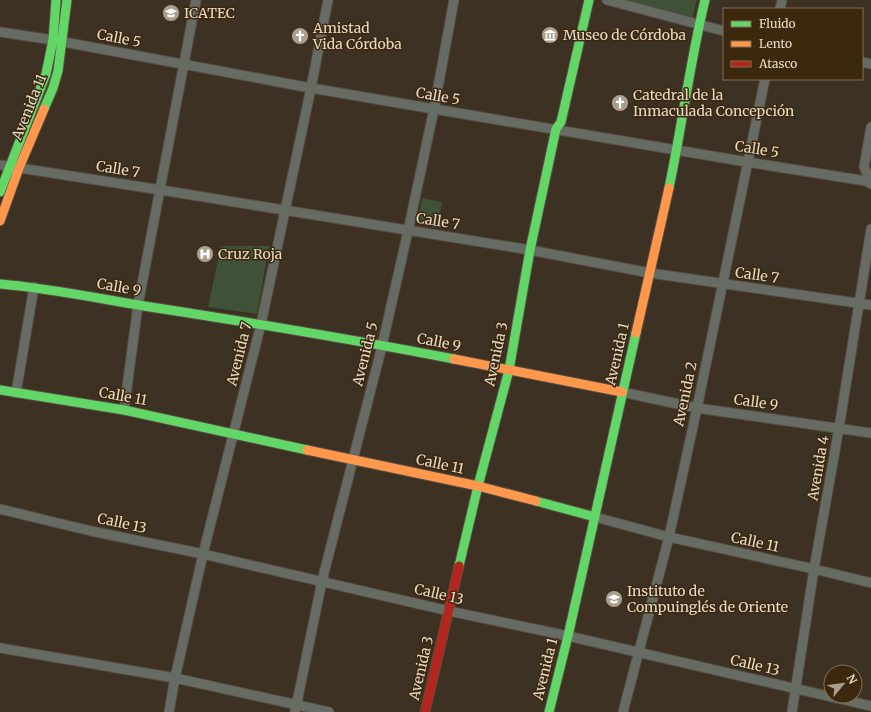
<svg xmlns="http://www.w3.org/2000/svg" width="871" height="712" font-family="Merriweather,serif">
<rect width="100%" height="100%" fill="#3c3122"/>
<path fill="#3f5136" d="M 616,0 L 697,0 L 692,19 Z
M 422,198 L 442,202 L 437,228 L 417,224 Z
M 221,246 L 269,246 L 257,314 L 208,307 Z"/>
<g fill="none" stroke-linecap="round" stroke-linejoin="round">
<g stroke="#584e43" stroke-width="11">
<path id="street" d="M 607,0 L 724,31
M 780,9 L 782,0
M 0,32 L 53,40 L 311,88 L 434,109 L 747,162 L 866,181 L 871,184
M 862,62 L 871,64
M 871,127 L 864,167 L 871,182
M 0,165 L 161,190 L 530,250 L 650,273 L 871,305
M 622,392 L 697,408 L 871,433
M 16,393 L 34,287
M 124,410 L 138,305 L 196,0
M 0,509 L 91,531 L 203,554 L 449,611 L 568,636 L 871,706
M 595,517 L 669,537 L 814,569 L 871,583
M 0,648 L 175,678 L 329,712
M 169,712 L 175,678 L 203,554 L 261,324 L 311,88 L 328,0
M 295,712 L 322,581 L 382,346 L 408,231 L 434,109 L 454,0
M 623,712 L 669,537 L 697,408 L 765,79
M 792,712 L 814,569 L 839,428 L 871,229"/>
</g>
<g stroke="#584e43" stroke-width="11">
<path id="fast" d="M 44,109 L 53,88 L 58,71 L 67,0
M 669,188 C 682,126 690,62 705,0
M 0,192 L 46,74 L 53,40 L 56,0
M 0,284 C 48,288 96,298 144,306 C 248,322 351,339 454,359
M 0,390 L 124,410 L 307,450
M 536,501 L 595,517
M 459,566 L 478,486 L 509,370 L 530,250 L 556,129 L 561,122 L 589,0
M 549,712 L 568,636 L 636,333"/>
</g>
<g stroke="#584e43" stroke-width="11">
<path id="slow" d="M 0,221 L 19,168 L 44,109
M 636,333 L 669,188
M 454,359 L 622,392
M 307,450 L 478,486 L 536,501"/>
</g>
<g stroke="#584e43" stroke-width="11">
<path id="jam" d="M 425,712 L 459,566"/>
</g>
<use href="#street" stroke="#666c63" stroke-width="9"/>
<use href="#fast" stroke="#63d668" stroke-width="9"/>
<use href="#slow" stroke="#ff974d" stroke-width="9"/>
<use href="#jam" stroke="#b3261e" stroke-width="9"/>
</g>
<defs>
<g id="school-disc" transform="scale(0.9)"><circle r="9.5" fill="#aa9e8f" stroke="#3c280d"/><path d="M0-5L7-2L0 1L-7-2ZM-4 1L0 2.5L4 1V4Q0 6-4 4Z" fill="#fff"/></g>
<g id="museum-disc" transform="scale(0.9)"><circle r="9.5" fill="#aa9e8f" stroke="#3c280d"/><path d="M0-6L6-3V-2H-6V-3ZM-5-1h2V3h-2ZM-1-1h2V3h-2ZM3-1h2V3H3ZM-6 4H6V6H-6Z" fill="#fff"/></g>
<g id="church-disc" transform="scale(0.9)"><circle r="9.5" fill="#aa9e8f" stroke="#3c280d"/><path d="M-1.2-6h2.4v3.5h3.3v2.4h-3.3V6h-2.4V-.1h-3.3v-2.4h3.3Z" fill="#fff"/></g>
<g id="hospital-disc" transform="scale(0.9)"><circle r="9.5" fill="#aa9e8f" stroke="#3c280d"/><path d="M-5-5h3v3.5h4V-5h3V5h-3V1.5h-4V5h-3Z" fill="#fff"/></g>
</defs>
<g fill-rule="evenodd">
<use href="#school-disc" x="171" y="13"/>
<use href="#museum-disc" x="550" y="35"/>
<use href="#church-disc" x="300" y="36"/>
<use href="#church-disc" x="620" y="103"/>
<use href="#hospital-disc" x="205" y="254"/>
<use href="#school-disc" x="614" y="599"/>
</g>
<g text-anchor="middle" stroke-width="3" stroke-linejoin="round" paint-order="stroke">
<g font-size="14" fill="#e5d9c9" stroke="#3c280d" text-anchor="start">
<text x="184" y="18">ICATEC</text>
<text x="313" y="33">Amistad<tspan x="313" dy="16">Vida Córdoba</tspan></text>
<text x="563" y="40">Museo de Córdoba</text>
<text x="633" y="100">Catedral de la<tspan x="633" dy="16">Inmaculada Concepción</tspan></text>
<text x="218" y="259">Cruz Roja</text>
<text x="627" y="596">Instituto de<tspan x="627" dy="16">Compuinglés de Oriente</tspan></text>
</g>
<g font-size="14" fill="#e5d9c9" stroke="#3c280d">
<text transform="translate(119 38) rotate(11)" y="5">Calle 5</text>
<text transform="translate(438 96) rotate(10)" y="5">Calle 5</text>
<text transform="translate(29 107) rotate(-68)" y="5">Avenida 11</text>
<text transform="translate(757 149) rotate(9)" y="5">Calle 5</text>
<text transform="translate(118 169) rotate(9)" y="5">Calle 7</text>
<text transform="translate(438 221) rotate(9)" y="5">Calle 7</text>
<text transform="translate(757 275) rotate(8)" y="5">Calle 7</text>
<text transform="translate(119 287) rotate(10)" y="5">Calle 9</text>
<text transform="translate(439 342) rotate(11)" y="5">Calle 9</text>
<text transform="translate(239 354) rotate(-76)" y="5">Avenida 7</text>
<text transform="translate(365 354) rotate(-76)" y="5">Avenida 5</text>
<text transform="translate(496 354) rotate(-78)" y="5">Avenida 3</text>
<text transform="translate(617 354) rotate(-77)" y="5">Avenida 1</text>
<text transform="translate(685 394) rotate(-78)" y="5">Avenida 2</text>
<text transform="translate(123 396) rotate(10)" y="5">Calle 11</text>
<text transform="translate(756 402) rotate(8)" y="5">Calle 9</text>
<text transform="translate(440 464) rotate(12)" y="5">Calle 11</text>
<text transform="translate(818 468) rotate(-80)" y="5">Avenida 4</text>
<text transform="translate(122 523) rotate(12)" y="5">Calle 13</text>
<text transform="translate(755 542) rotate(12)" y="5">Calle 11</text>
<text transform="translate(439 594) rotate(13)" y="5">Calle 13</text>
<text transform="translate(755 665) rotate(13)" y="5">Calle 13</text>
<text transform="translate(421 668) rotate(-77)" y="5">Avenida 3</text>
<text transform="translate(545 669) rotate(-76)" y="5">Avenida 1</text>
</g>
</g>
<rect x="723" y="8" width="140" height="72" fill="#3c280d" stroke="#806f58"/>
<rect x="731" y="21" width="20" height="6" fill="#63d668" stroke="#806f58"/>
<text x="759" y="28" font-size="12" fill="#e5d9c9">Fluido</text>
<rect x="731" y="41" width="20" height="6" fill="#ff974d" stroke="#806f58"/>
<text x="759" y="48" font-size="12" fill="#e5d9c9">Lento</text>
<rect x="731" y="61" width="20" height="6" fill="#b3261e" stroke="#806f58"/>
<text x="759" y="68" font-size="12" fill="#e5d9c9">Atasco</text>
<g transform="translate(843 684) rotate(61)"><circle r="19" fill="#3c280d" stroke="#806f58"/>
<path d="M0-3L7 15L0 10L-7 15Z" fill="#aa9e8f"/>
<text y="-6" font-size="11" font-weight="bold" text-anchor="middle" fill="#e5d9c9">N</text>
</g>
</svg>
